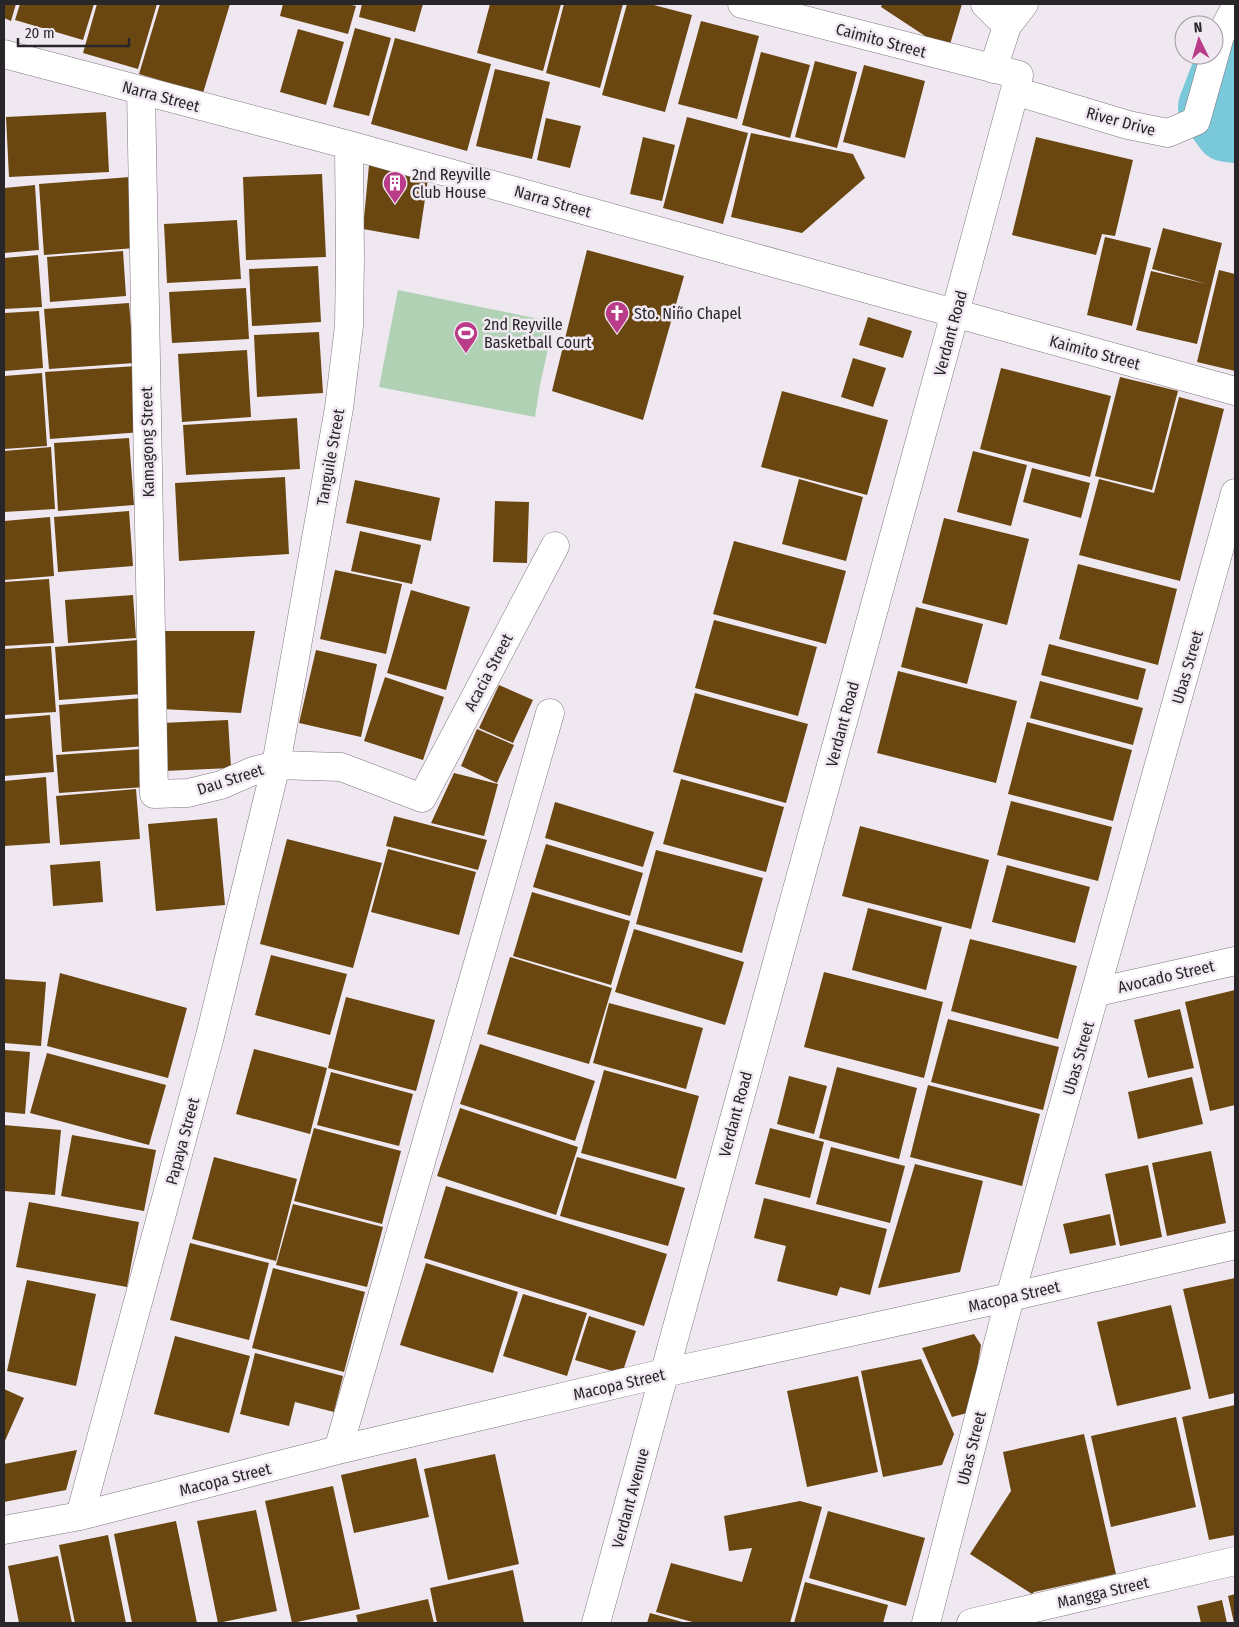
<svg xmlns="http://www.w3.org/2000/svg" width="1239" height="1627" font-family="'Fira Sans Condensed',sans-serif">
<rect width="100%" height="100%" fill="#f0e8f1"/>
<path fill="#b0d1b3" d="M 398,290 L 554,322 L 540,385 L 535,417 L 379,387 Z"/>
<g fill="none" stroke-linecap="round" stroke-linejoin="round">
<path stroke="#7ac9db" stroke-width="66" d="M 1235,48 L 1232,52 L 1211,107 L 1227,129 L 1235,130"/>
</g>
<path fill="#6a4611" d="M 4,4 L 16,4 L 11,21 L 4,18 Z
M 20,4 L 94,4 L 83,40 L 15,20 Z
M 97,4 L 157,4 L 138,69 L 83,53 Z
M 160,4 L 230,4 L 203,93 L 139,74 Z
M 283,4 L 347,4 L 356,6 L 348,34 L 280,16 Z
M 362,4 L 423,4 L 415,32 L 359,17 Z
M 490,4 L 561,4 L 543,71 L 477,53 Z
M 564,4 L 623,4 L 600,88 L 546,73 Z
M 627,4 L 650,4 L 692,15 L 665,112 L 602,95 Z
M 882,4 L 962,4 L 948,51 L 881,7 Z
M 701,21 L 759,36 L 737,119 L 678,104 Z
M 355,28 L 391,38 L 369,116 L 333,107 Z
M 298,29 L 344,42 L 326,105 L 280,92 Z
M 395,38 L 491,64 L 467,151 L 371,124 Z
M 761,52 L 810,65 L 790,138 L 742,125 Z
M 815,61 L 857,72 L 837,148 L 795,137 Z
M 864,65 L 925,81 L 905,158 L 843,142 Z
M 495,69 L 550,82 L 532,159 L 476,146 Z
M 106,112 L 109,172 L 9,177 L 6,117 Z
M 687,117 L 748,133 L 723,224 L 663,208 Z
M 546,118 L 581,126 L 570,168 L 537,160 Z
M 751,133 L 853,154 L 865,178 L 802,233 L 731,217 Z
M 643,137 L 675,145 L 662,201 L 630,194 Z
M 1036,137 L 1133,160 L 1115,236 L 1102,234 L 1096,255 L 1012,235 Z
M 369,165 L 428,179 L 419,239 L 363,229 Z
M 322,174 L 326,257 L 246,260 L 243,177 Z
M 130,177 L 135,248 L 44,255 L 39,184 Z
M 35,185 L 39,250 L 4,253 L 4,188 Z
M 237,220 L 241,279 L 167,283 L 164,224 Z
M 1163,228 L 1222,243 L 1197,344 L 1136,330 L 1151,271 L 1207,284 L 1152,269 Z
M 1105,237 L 1151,248 L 1132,326 L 1087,315 Z
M 587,250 L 684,276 L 643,420 L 552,391 Z
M 123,251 L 126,296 L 50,302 L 47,257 Z
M 38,255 L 42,307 L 4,309 L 4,258 Z
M 318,266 L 321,322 L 252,326 L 249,269 Z
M 1219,270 L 1235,274 L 1235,371 L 1197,362 Z
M 246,288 L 249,339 L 172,343 L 169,292 Z
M 129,303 L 134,363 L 49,369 L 44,309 Z
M 39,311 L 43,368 L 4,371 L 4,313 Z
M 868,317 L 912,331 L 903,358 L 859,345 Z
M 319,332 L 323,393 L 257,397 L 254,335 Z
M 247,350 L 251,417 L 182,422 L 178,354 Z
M 853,358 L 886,368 L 873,407 L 841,397 Z
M 137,366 L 142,432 L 50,439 L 45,372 Z
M 1001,368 L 1111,396 L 1090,477 L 980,449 Z
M 42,373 L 47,446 L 4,449 L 4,376 Z
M 1120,377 L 1178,391 L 1152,490 L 1095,476 Z
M 782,391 L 888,420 L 867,495 L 761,467 Z
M 1179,397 L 1224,409 L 1180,581 L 1079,555 L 1099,479 L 1154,493 Z
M 297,418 L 300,469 L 186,475 L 183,425 Z
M 129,438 L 134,505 L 58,511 L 54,443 Z
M 51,447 L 55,509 L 4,512 L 4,451 Z
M 973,451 L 1027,465 L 1011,526 L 957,512 Z
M 1032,468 L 1090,483 L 1081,518 L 1023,502 Z
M 285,477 L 289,554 L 179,561 L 175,483 Z
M 799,479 L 863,497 L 846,561 L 782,544 Z
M 355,480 L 440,498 L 431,541 L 346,523 Z
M 495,501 L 529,502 L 527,563 L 493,562 Z
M 129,511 L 133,566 L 58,572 L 54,517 Z
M 50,517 L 54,576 L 4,580 L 4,521 Z
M 944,518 L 1029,539 L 1007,625 L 922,603 Z
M 360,531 L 421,545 L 412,584 L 351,571 Z
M 734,541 L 846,571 L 826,644 L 713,614 Z
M 1078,564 L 1177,589 L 1158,665 L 1059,639 Z
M 335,570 L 402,584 L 386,654 L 320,639 Z
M 49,579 L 54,643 L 4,646 L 4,582 Z
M 411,590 L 470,607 L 446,690 L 387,673 Z
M 133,595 L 136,638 L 68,643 L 65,600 Z
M 916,607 L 983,624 L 967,684 L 901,667 Z
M 714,620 L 817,647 L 798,716 L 695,688 Z
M 159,631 L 255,631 L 241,713 L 161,709 Z
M 138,640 L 142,694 L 59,700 L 55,647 Z
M 1049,644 L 1146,669 L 1138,700 L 1041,675 Z
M 51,646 L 56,712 L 4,715 L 4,649 Z
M 316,650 L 377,664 L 361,737 L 299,723 Z
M 898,671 L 1017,701 L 996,783 L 877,753 Z
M 385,677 L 444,697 L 423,760 L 364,741 Z
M 1040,681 L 1143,708 L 1133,745 L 1030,718 Z
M 499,685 L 533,700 L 513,743 L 479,728 Z
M 695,693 L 808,724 L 786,803 L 673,772 Z
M 143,698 L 147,746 L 62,752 L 59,705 Z
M 50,715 L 54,772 L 4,776 L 4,719 Z
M 228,720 L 231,768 L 164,771 L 162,723 Z
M 1027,722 L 1132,750 L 1113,821 L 1008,794 Z
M 477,729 L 514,745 L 497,783 L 461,766 Z
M 142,749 L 145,787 L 59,793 L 56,755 Z
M 454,773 L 498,784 L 484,836 L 431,823 Z
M 46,777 L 50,843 L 4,846 L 4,781 Z
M 681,779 L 784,807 L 766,872 L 663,844 Z
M 136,789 L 140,839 L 60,845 L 56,796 Z
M 1011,801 L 1112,827 L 1098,881 L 997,855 Z
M 555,802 L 654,832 L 643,867 L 545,838 Z
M 394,816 L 487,840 L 478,870 L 386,846 Z
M 217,818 L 225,905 L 156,911 L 148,824 Z
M 860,826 L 989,860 L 971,929 L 842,896 Z
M 287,839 L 382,863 L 353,968 L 260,944 Z
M 546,844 L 643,873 L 630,916 L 533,887 Z
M 388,849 L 476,872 L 459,935 L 371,912 Z
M 656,850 L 763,878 L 742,953 L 636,924 Z
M 100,861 L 103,902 L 53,906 L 50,865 Z
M 1007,865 L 1090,887 L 1075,943 L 992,922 Z
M 532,892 L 630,921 L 611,985 L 513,956 Z
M 868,908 L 942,927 L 926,990 L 852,970 Z
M 634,929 L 744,962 L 725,1025 L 615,992 Z
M 970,939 L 1077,966 L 1058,1039 L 951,1011 Z
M 271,955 L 347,974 L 330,1035 L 255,1015 Z
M 510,957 L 612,988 L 589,1064 L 487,1034 Z
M 824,972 L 943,1002 L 924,1078 L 804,1047 Z
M 60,973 L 187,1008 L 168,1078 L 47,1046 Z
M 4,979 L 46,982 L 41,1046 L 4,1043 Z
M 1235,990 L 1235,1105 L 1210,1111 L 1185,1002 Z
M 346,997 L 435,1020 L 416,1091 L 328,1068 Z
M 609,1003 L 703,1028 L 686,1089 L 593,1063 Z
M 1180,1009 L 1194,1068 L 1148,1078 L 1134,1020 Z
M 948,1019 L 1059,1047 L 1043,1110 L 931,1082 Z
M 480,1044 L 595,1081 L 575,1141 L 460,1104 Z
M 254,1049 L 327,1068 L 310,1134 L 236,1114 Z
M 4,1050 L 30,1052 L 25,1114 L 4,1112 Z
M 47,1053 L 166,1085 L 149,1145 L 30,1113 Z
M 837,1067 L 917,1088 L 899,1159 L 819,1138 Z
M 604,1070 L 699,1096 L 676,1179 L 581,1153 Z
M 331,1072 L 413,1094 L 399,1146 L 317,1125 Z
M 789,1076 L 827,1086 L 814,1134 L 777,1124 Z
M 1192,1077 L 1203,1124 L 1138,1139 L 1128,1092 Z
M 928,1085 L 1040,1114 L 1022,1186 L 910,1157 Z
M 460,1108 L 578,1147 L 556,1215 L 437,1176 Z
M 4,1125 L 61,1130 L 55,1195 L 4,1191 Z
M 314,1128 L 401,1151 L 382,1224 L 294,1201 Z
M 770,1128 L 824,1142 L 810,1198 L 755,1184 Z
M 72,1135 L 156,1150 L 144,1211 L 61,1196 Z
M 831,1147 L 905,1166 L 890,1223 L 816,1204 Z
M 1211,1151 L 1226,1223 L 1167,1236 L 1152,1163 Z
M 214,1157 L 297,1179 L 276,1261 L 192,1239 Z
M 577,1157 L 685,1188 L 668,1246 L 560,1216 Z
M 915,1164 L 983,1181 L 960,1272 L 878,1288 Z
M 1148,1165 L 1162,1237 L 1120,1246 L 1105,1174 Z
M 446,1186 L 667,1254 L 644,1326 L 424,1258 Z
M 764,1198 L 887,1229 L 870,1295 L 840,1287 L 837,1296 L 777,1281 L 786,1246 L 754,1238 Z
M 29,1202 L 139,1222 L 127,1287 L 16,1267 Z
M 293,1204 L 383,1227 L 367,1287 L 276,1265 Z
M 1110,1214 L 1116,1245 L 1070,1254 L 1063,1224 Z
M 190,1243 L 269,1263 L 249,1340 L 170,1320 Z
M 426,1263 L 518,1292 L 493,1373 L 400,1345 Z
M 273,1268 L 365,1292 L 344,1372 L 252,1348 Z
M 1235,1278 L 1235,1393 L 1209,1399 L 1183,1289 Z
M 27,1280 L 96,1294 L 76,1386 L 7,1371 Z
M 523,1294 L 587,1313 L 567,1376 L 503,1356 Z
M 1171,1305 L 1191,1389 L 1117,1406 L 1097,1322 Z
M 589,1316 L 636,1331 L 622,1374 L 575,1360 Z
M 974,1334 L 981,1345 L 974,1389 L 967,1413 L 952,1417 L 922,1348 Z
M 175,1336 L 250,1356 L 229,1433 L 154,1414 Z
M 255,1353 L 343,1376 L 334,1412 L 295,1402 L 289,1426 L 240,1414 Z
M 921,1359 L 954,1434 L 942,1465 L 883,1477 L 861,1371 Z
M 858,1376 L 878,1472 L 807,1487 L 787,1391 Z
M 4,1389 L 24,1398 L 4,1443 Z
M 1235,1405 L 1235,1535 L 1209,1540 L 1182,1417 Z
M 1176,1417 L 1196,1507 L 1111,1527 L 1091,1436 Z
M 1084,1434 L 1116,1574 L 1034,1592 L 1032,1594 L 970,1554 L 1011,1491 L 1003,1452 Z
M 77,1450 L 66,1490 L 4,1502 L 4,1464 Z
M 495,1454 L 519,1564 L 448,1580 L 424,1469 Z
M 416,1458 L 429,1517 L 354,1533 L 341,1475 Z
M 333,1486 L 360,1609 L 292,1623 L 265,1501 Z
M 800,1501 L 822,1507 L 790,1623 L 696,1623 L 656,1612 L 671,1563 L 742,1582 L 752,1548 L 729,1551 L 724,1516 Z
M 256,1510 L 277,1611 L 218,1623 L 197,1521 Z
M 828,1511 L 925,1538 L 906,1606 L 809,1578 Z
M 176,1521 L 197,1623 L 132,1623 L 114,1534 Z
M 108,1535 L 126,1623 L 75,1623 L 59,1545 Z
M 58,1556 L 72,1623 L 19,1623 L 8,1566 Z
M 513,1570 L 524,1623 L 437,1623 L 430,1588 Z
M 805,1582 L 888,1605 L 883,1623 L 794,1623 Z
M 1235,1594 L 1235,1623 L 1234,1623 L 1228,1596 Z
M 428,1599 L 434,1623 L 358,1623 L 356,1615 Z
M 1222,1600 L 1227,1623 L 1201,1623 L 1197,1606 Z
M 650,1613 L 686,1623 L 647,1623 Z"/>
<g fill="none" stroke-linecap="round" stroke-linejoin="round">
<g stroke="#7e777f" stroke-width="29">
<path id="minor" d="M 985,4 L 1007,26
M 4,54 L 349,145 L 1235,391
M 993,69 L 1007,26 L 1024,4
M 141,91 L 154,794 L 188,793 L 221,785 L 253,771 L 276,765 L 341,767 L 422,798 L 555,546
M 1015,91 L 1128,125 L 1168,133 L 1196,121 L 1220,36 L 1235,8
M 1097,992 L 1235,961
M 338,1450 L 550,713
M 80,1516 L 210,1036 L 276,765 L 339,408 L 349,326 L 350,258 L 349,145
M 4,1530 L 80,1516 L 338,1450 L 664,1373 L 1010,1297 L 1235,1245
M 596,1623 L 955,313 L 1019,75 L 742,4
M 926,1623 L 1010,1297 L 1235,493
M 971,1623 L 1235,1561"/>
</g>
<use href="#minor" stroke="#fff" stroke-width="28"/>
</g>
<defs>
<g id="building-pin" transform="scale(1.25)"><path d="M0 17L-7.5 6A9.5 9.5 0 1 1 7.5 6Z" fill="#ba3b87" stroke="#f0e8f1"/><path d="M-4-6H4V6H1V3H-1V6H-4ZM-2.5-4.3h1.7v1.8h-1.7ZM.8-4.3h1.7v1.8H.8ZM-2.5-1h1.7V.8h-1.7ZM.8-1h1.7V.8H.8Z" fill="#fff"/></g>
<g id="church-pin" transform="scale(1.25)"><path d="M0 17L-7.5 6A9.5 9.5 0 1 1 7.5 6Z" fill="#ba3b87" stroke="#f0e8f1"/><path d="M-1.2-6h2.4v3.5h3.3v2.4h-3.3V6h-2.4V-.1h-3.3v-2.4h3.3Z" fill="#fff"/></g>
<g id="stadium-pin" transform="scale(1.25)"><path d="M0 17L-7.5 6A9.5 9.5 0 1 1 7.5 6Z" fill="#ba3b87" stroke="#f0e8f1"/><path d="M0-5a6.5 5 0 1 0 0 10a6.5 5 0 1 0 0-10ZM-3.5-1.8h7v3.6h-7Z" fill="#fff"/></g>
</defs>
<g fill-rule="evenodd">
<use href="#building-pin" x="395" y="183"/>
<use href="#church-pin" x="617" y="313"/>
<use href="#stadium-pin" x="466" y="333"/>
</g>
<g text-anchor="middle" stroke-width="5" stroke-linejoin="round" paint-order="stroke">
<g font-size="16" fill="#292629" stroke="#f0e8f1">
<text transform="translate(881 40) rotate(15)" y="6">Caimito Street</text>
<text transform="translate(161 96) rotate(15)" y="6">Narra Street</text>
<text transform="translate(1121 121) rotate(15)" y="6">River Drive</text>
<text transform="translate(553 201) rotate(16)" y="6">Narra Street</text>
<text transform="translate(950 333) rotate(-75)" y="6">Verdant Road</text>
<text transform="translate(1095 352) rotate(15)" y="6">Kaimito Street</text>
<text transform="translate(147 442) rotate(-91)" y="6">Kamagong Street</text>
<text transform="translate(330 457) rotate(-80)" y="6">Tanguile Street</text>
<text transform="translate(1187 667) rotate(-74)" y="6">Ubas Street</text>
<text transform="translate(488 672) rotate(-62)" y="6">Acacia Street</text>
<text transform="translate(842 724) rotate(-75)" y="6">Verdant Road</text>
<text transform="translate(230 779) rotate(-18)" y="6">Dau Street</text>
<text transform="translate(1166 976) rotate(-13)" y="6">Avocado Street</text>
<text transform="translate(1078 1058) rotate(-74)" y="6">Ubas Street</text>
<text transform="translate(735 1114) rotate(-75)" y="6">Verdant Road</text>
<text transform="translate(182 1141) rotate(-75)" y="6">Papaya Street</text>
<text transform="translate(1014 1296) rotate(-13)" y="6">Macopa Street</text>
<text transform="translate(619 1384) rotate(-13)" y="6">Macopa Street</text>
<text transform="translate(971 1448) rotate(-76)" y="6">Ubas Street</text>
<text transform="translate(225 1479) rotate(-14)" y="6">Macopa Street</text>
<text transform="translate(630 1498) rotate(-75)" y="6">Verdant Avenue</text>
<text transform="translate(1103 1592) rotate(-13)" y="6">Mangga Street</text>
</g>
<g font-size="16" fill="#292629" stroke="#f0e8f1" text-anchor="start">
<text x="412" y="180">2nd Reyville<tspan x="412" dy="18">Club House</tspan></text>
<text x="634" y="319">Sto. Niño Chapel</text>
<text x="484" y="330">2nd Reyville<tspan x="484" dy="18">Basketball Court</tspan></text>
</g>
</g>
<rect width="1239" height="1627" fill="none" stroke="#292629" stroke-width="10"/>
<g transform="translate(1199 40) rotate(355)"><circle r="24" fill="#f0e8f1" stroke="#a09aa1"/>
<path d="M0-4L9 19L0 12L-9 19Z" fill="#ba3b87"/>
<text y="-8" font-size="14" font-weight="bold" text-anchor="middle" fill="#292629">N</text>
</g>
<path d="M18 38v8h111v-8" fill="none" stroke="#292629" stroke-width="2.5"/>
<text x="25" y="38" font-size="15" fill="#292629" stroke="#f0e8f1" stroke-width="4" paint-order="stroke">20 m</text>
</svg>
